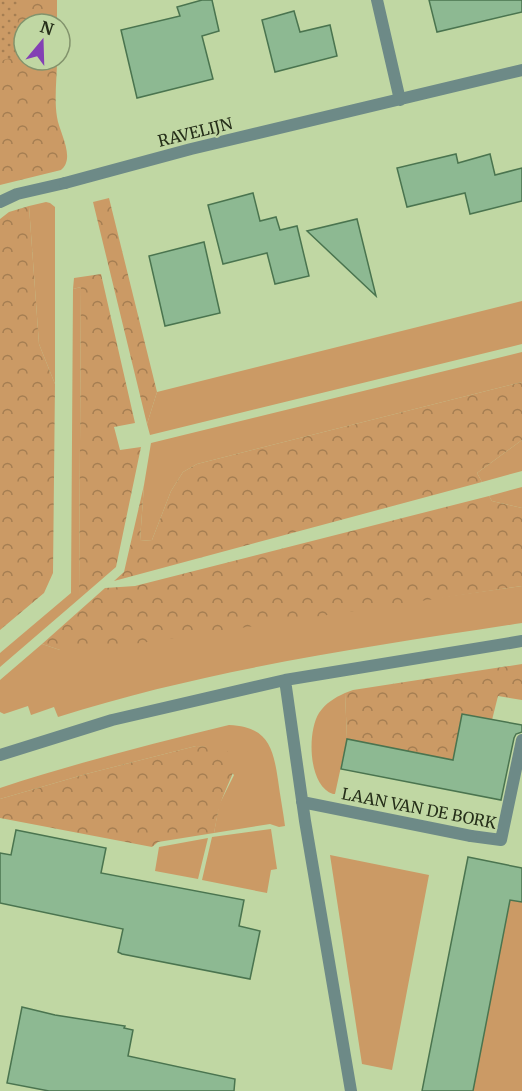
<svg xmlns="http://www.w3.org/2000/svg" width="522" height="1091" font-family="Merriweather,serif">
<defs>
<pattern id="forest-crowns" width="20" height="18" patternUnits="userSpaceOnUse" patternTransform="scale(1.5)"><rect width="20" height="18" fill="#cb9a65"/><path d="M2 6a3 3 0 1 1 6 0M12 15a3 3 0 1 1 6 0" fill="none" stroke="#a57e52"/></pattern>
<pattern id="park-dots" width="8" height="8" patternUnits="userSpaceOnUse" patternTransform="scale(1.5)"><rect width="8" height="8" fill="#cb9a65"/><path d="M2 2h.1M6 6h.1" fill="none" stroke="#a57e52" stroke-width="1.8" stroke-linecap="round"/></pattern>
</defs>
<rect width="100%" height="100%" fill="#c0d7a3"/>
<path fill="#cb9a65" d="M 46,202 L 50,203 L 55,207 L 55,384 L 39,344 L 29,206 Z
M 81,287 L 79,599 L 0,667 L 0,653 L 71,593 L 73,289 Z
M 522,301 L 522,344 L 150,435 L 147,424 L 157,392 Z
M 522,352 L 522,382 L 197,464 L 183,472 L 171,491 L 152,540 L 140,541 L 144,485 L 151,443 Z
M 522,440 L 522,471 L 482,482 L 477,473 Z
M 522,487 L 522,508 L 492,501 L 489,496 Z
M 522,586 L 522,623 C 366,647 209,669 58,717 L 54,707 L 31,715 L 28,706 L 4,714 L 0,712 L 0,680 L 42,644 L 60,650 Z
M 345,693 L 347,739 L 335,794 L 333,794 C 308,786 307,732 319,713 C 326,703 334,698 345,693 Z
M 229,725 C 268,727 273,747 278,780 C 280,795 283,811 285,826 L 279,827 L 270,824 L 214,833 L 219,805 L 234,775 L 207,747 L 196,746 L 86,774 L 0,799 L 0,788 C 75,763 152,744 229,725 Z
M 271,829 L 277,869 L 271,870 L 267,893 L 202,880 L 212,837 Z
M 208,838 L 198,879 L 155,871 L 159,847 Z
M 330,855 L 429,875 L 392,1070 L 362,1064 Z
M 510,900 L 522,902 L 522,1091 L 472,1091 Z"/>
<path fill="url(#forest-crowns)" d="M 0,0 L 57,0 L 57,24 L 24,24 L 24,60 L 57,60 C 57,78 54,99 57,117 C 59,132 76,158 61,170 L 0,185 Z
M 109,198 L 157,392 L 147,424 L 93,202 Z
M 29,206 L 39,344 L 55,384 L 53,573 L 44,593 L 0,630 L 0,219 L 9,212 Z
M 101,274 L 135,423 L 114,427 L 120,450 L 141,447 L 116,567 L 79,599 L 81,287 L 73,289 L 74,278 Z
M 522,382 L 522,440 L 477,473 L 482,482 L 114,581 L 124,572 L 144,485 L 140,541 L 152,540 L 171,491 L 183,472 L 197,464 Z
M 489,496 L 492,501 L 522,508 L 522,586 L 94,650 L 60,650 L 42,644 L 105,588 L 135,586 Z
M 522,664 L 522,700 L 498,696 L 492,720 L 462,714 L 453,760 L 347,739 L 345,693 L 353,690 Z
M 196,746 C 257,748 231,770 220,805 C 217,814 216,824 214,833 L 158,842 L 152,847 L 0,818 L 0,799 L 86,774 Z"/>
<path fill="url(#park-dots)" d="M 0,0 L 18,0 L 17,56 L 0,61 Z"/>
<path fill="#8db992" stroke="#4a744f" stroke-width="1.5" d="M 202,0 L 212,0 L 219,31 L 202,36 L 213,79 L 137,98 L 121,30 L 180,16 L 177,7 Z
M 429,0 L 522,0 L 522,12 L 437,32 Z
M 294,11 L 300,32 L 330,25 L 337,56 L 275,72 L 262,20 Z
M 456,154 L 458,163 L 490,154 L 495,175 L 522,168 L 522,201 L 470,214 L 465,193 L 407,207 L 397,168 Z
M 253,193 L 260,221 L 276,217 L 280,230 L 297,226 L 309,276 L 275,284 L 267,253 L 223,264 L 208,205 Z
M 357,219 L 376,296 L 307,231 Z
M 204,242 L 220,313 L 165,326 L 149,256 Z
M 462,714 L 522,725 L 522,732 L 516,734 L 514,738 L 501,800 L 341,769 L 347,739 L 453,760 Z
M 16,830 L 106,848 L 101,873 L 244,900 L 239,926 L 260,931 L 250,979 L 122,954 L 118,952 L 123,929 L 0,903 L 0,853 L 11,855 Z
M 468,857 L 522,868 L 522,902 L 510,900 L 473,1091 L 422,1091 Z
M 22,1007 L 55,1015 L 125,1026 L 124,1028 L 133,1030 L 128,1056 L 235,1079 L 234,1091 L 49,1091 L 7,1083 Z"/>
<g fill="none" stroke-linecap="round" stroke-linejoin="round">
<path stroke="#6d8a87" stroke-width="12" d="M 0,202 L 17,194 L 65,183
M 471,836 L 501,840 L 522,740"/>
<path stroke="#6d8a87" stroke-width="12" d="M 377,0 L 400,100
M 65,183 L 191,149 L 522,70
M 285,680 L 305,821 L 351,1091
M 0,755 L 112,720 L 285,680 L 522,641
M 302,802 L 471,836"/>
</g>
<g text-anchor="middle" stroke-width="4.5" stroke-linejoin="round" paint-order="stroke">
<g font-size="16" fill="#252e19" stroke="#c0d7a3">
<text transform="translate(195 132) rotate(-14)" y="6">RAVELIJN</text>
<text transform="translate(419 808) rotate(11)" y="6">LAAN VAN DE BORK</text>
</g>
</g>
<g transform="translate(42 42) rotate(19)"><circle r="28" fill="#c0d7a3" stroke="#82936c" stroke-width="1.5"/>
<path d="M0-4.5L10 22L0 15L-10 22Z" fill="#8340b4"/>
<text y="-9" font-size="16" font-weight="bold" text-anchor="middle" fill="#252e19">N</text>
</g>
</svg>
